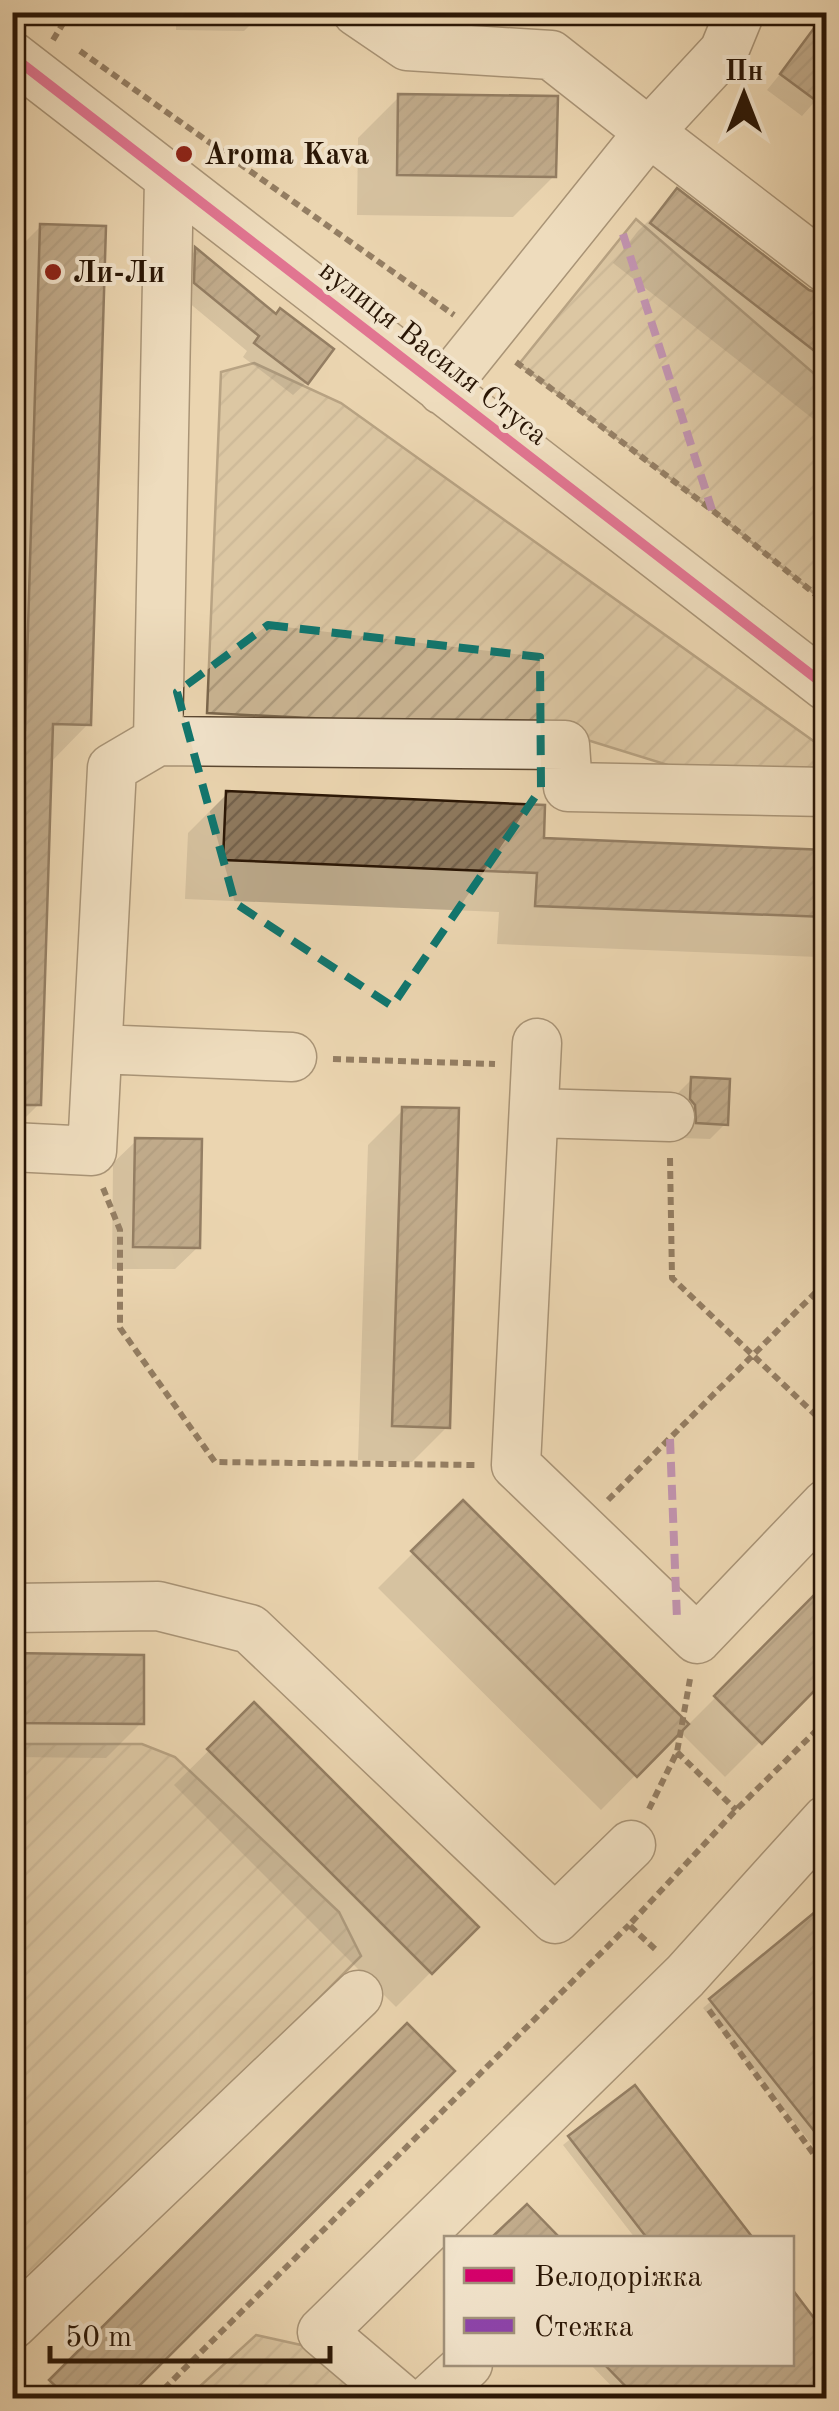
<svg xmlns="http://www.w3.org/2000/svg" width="839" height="2411" font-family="'Old Standard TT',serif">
<defs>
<pattern id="garden-furrows" width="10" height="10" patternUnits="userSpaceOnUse" patternTransform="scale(2.5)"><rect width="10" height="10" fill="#cab593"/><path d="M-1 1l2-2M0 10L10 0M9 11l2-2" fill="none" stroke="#ae9b7d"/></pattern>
<pattern id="building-hatch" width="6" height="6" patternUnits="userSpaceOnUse" patternTransform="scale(2.5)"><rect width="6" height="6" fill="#8e795e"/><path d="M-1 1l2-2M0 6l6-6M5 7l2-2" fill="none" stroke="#74624c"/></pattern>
</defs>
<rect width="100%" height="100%" fill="#ebd5b0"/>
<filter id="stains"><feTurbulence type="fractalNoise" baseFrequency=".002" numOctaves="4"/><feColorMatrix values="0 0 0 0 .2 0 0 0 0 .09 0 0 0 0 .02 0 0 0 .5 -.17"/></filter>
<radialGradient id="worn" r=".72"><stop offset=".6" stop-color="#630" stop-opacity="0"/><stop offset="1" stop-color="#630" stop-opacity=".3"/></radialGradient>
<path fill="url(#garden-furrows)" stroke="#7a664c" stroke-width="2.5" d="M 636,219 L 826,384 L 826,603 L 712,510 L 519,364 Z
M 254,363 L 341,403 L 826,750 L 826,771 L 671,766 L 584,739 L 535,729 L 207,713 L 221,372 Z
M 13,1744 L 142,1744 L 175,1757 L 339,1912 L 361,1956 L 270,2048 L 13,2291 Z
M 256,2335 L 301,2345 L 364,2398 L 187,2398 Z"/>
<path fill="#0003" d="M 176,12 L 263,12 L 244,31 L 176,30 Z
M 813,34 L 826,45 L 826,89 L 802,116 L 767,90 Z
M 399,97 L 554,176 L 513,217 L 357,215 L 358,138 Z
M 678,192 L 808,292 L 826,297 L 826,429 L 613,263 L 638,231 Z
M 41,226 L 88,724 L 50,763 L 39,1104 L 12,1131 L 12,255 Z
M 195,251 L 307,382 L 293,395 L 243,357 L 247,351 L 182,297 L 183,263 Z
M 227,794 L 541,841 L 826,853 L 826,948 L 818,957 L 497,944 L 499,912 L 185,899 L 188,833 Z
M 692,1079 L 725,1124 L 710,1139 L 681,1138 L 676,1095 Z
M 403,1110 L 447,1427 L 412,1462 L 358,1460 L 368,1145 Z
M 136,1141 L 198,1247 L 175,1269 L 112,1269 L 113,1163 Z
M 463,1503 L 687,1726 L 826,1587 L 826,1676 L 725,1777 L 679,1731 L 601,1810 L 378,1588 Z
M 12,1656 L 141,1723 L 106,1758 L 12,1757 Z
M 254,1706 L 476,1927 L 396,2007 L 174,1785 Z
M 826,1906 L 826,2162 L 703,2008 Z
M 407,2027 L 451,2071 L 123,2398 L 34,2398 Z
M 634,2088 L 750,2238 L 635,2238 L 563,2145 Z
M 792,2293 L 826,2339 L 826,2398 L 757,2398 L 730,2364 L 792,2364 Z
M 590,2364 L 676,2364 L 709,2398 L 623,2398 Z"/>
<path fill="url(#building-hatch)" stroke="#2a1605" stroke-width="2.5" d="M 826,12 L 826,108 L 780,74 Z
M 398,94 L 558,96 L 556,177 L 397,175 Z
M 677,188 L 809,290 L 826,295 L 826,360 L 650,223 Z
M 40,224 L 106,226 L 91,725 L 53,724 L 41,1105 L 12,1105 L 12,730 L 25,730 Z
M 195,247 L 276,314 L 280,308 L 334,349 L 308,384 L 254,343 L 259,336 L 194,283 Z
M 226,791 L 545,805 L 544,838 L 826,850 L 826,917 L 535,906 L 537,873 L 223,860 Z
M 691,1077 L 730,1079 L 728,1125 L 696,1123 L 695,1105 L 690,1099 Z
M 402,1107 L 459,1108 L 450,1428 L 392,1426 Z
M 135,1138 L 202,1139 L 200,1248 L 133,1247 Z
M 463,1500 L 689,1724 L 637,1777 L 411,1551 Z
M 826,1583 L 826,1679 L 762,1744 L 714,1696 Z
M 12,1653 L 144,1655 L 144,1724 L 12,1723 Z
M 254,1702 L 479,1927 L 432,1974 L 207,1749 Z
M 826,1903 L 826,2146 L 709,1999 Z
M 407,2023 L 455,2071 L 127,2398 L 68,2398 L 49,2380 Z
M 635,2085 L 753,2238 L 647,2238 L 568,2136 Z
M 527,2204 L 560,2238 L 491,2238 Z
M 792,2289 L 826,2334 L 826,2398 L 637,2398 L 604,2364 L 792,2364 Z"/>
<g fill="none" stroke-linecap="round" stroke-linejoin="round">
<g stroke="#5a4630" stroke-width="51">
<path id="minor" d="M 357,12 L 407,46 L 551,55 L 649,132 L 724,51 L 740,12
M 12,56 L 826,686
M 169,178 L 158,741 L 565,745 L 568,787 L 826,792
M 442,390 L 649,132 L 826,268
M 537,1043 L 516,1465 L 697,1639 L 826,1504
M 98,1049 L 292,1057
M 535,1113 L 670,1117
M 12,1147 L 92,1151 L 112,768 L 158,741
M 12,1608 L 158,1606 L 250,1629 L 555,1919 L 631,1845
M 12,2325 L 358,1995
M 400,2398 L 322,2332 L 685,1976 L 826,1820
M 431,2398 L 468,2364"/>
</g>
<path stroke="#2a1605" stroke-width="6" stroke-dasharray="8 5" stroke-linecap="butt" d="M 53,40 L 70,12
M 80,51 L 454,315
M 516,362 L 712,510 L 826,603
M 333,1059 L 495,1064
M 670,1158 L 672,1278 L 826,1425
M 103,1188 L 120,1230 L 120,1328 L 215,1462 L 475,1465
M 608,1500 L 826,1282
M 677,1752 L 736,1810
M 649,1809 L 677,1752 L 690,1679
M 655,1949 L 629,1925 L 736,1810 L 826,1721
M 709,2010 L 826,2171
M 155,2398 L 629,1925"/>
<use href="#minor" stroke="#f2e4cc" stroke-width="48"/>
<path stroke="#8e44ad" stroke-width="8" stroke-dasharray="15 8" stroke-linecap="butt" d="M 623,234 L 712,510
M 670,1439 L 677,1619"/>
<g stroke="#f2e4cc" stroke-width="16">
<path id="cycleway" d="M 12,56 L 826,686"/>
</g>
<use href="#cycleway" stroke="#d6006c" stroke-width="10"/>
</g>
<path d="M0 0H839V2411H0ZM 268,625 L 540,657 L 541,788 L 392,1006 L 235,903 L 177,692 Z" fill="#ebd5b0" fill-opacity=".55" fill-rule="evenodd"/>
<path fill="none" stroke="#0f766e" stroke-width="8" stroke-dasharray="20 12" stroke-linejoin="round" d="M 268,625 L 540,657 L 541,788 L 392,1006 L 235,903 L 177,692 Z"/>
<g fill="#8f2418" stroke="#f2e4cc" stroke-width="4">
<circle cx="184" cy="154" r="10"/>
<circle cx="53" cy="272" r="10"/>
</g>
<g text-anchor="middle" stroke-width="8" stroke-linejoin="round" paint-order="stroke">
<g font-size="30" font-weight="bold" fill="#2a1605" stroke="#f2e4cc" text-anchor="start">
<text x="204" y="164">Aroma Kava</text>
<text x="73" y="282">Ли-Ли</text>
</g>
<g font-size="30" fill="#2a1605" stroke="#f2e4cc">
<text transform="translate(434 352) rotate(38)" y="10">вулиця Василя Стуса</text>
</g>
</g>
<rect width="839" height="2411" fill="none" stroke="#ebd5b0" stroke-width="50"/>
<rect x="15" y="15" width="809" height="2381" fill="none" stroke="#2a1605" stroke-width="5"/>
<rect x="25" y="25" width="789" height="2361" fill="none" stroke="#2a1605" stroke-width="2.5"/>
<rect x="444" y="2236" width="350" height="130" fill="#f2e4cc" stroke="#a2927c" stroke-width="2.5"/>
<rect x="464" y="2268" width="50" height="15" fill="#d6006c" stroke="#a2927c" stroke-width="2.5"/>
<text x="534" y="2286" font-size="30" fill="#2a1605">Велодоріжка</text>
<rect x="464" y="2318" width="50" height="15" fill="#8e44ad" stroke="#a2927c" stroke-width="2.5"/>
<text x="534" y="2336" font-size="30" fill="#2a1605">Стежка</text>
<g transform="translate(744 95)" stroke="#f2e4cc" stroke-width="8" paint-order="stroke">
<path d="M0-8L18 38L0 25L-18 38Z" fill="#2a1605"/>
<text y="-15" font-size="28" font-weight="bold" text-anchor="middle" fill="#2a1605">Пн</text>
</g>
<path d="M50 2346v15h280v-15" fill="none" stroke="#2a1605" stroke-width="5"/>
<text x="65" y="2346" font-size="30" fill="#2a1605" stroke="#f2e4cc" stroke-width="8" paint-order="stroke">50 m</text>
<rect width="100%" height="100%" filter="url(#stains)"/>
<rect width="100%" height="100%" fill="url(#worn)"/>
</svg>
